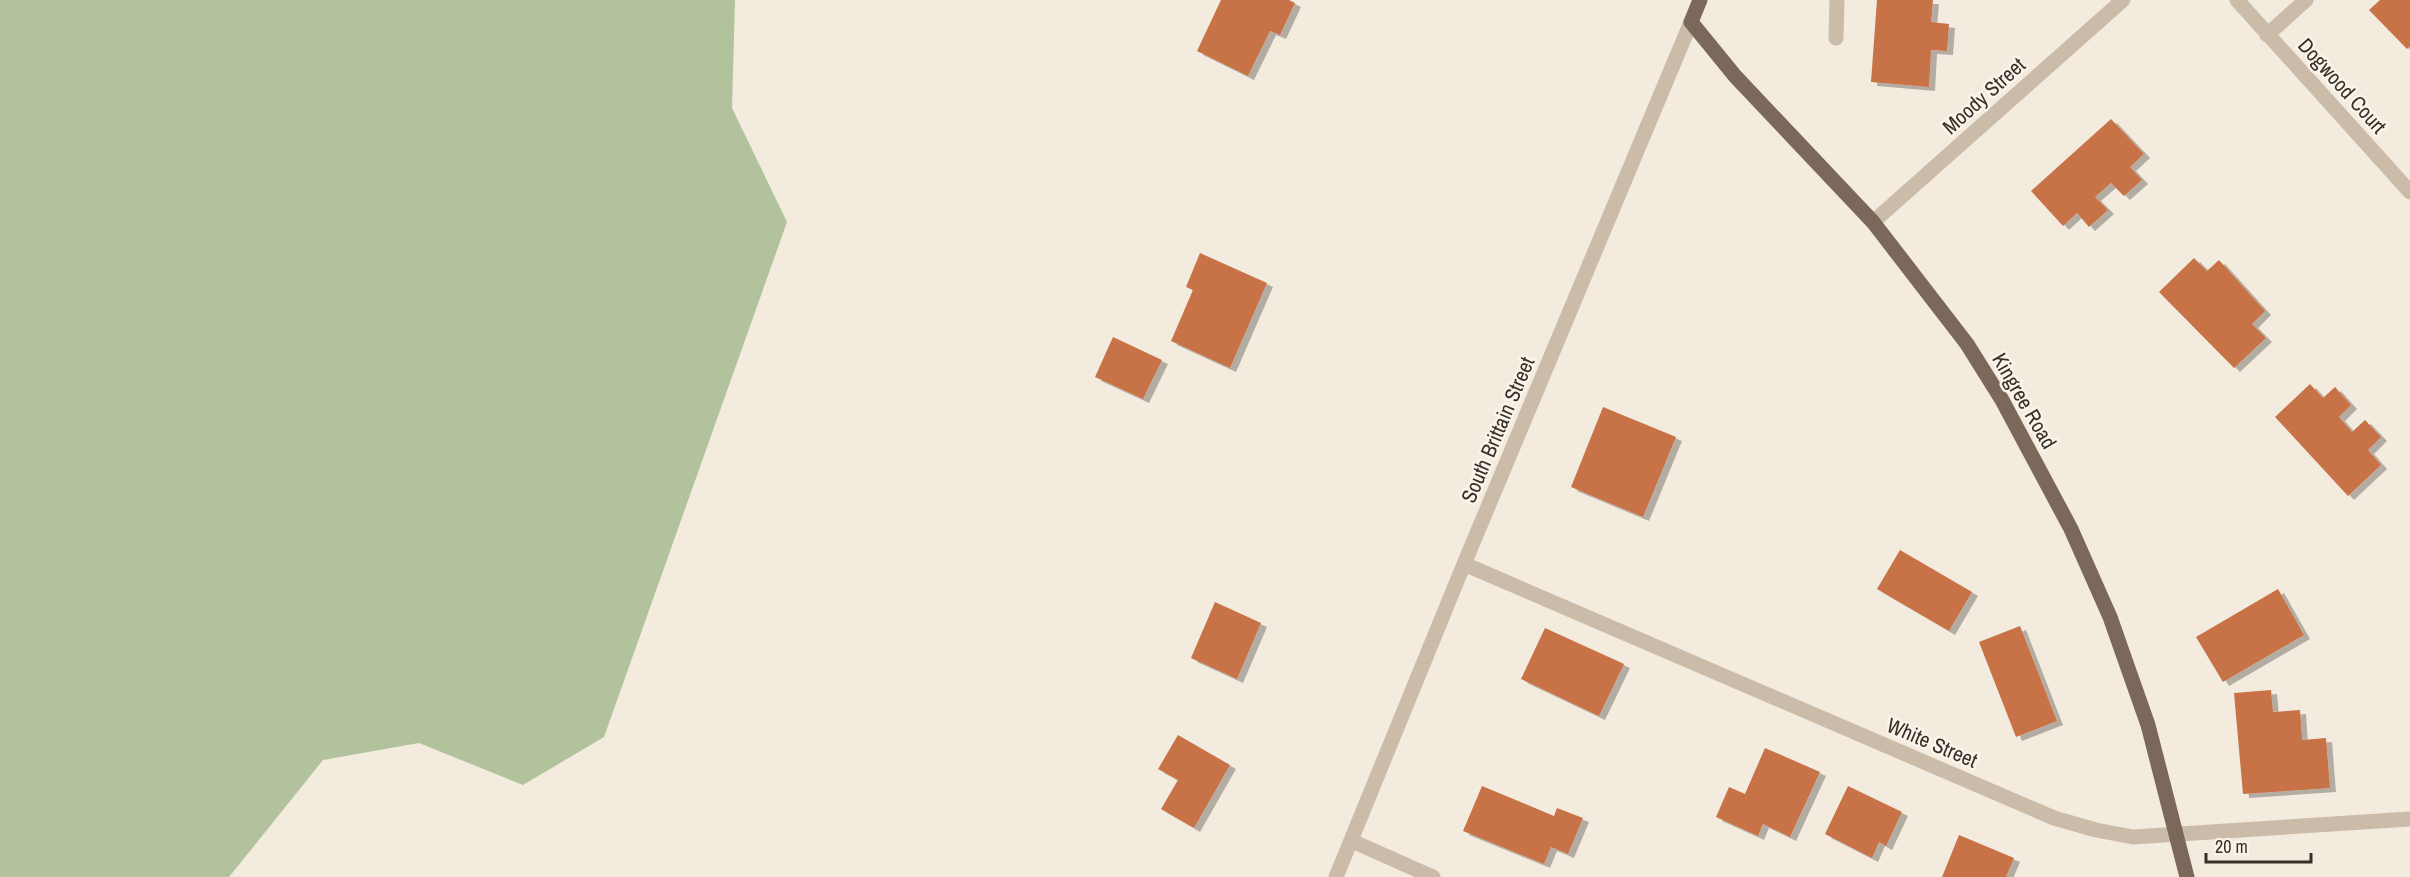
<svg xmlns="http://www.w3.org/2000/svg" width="2410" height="877" font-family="'Archivo Narrow',sans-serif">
<defs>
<filter id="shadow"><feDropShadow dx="6" dy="4" stdDeviation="0" flood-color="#0004"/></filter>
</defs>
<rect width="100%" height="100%" fill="#f3ebde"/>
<path fill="#b2c29d" d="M 0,0 L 735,0 L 732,108 L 787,222 L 604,737 L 523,785 L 419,743 L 323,760 L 229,877 L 0,877 Z"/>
<path fill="#c77247" filter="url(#shadow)" d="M 1221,0 L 1289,0 L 1295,3 L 1280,35 L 1270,31 L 1248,76 L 1197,51 Z
M 1877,0 L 1933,0 L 1931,22 L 1949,24 L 1947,51 L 1931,50 L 1929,87 L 1871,82 Z
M 2380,0 L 2410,0 L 2410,46 L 2407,49 L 2369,10 Z
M 2111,119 L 2144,154 L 2130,167 L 2142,180 L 2124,196 L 2111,183 L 2095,197 L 2108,210 L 2089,227 L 2077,213 L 2063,226 L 2031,191 Z
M 1200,253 L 1267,283 L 1230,368 L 1171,341 L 1193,290 L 1186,287 Z
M 2194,258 L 2207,271 L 2219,260 L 2265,311 L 2252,324 L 2266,338 L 2234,368 L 2159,292 Z
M 1113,337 L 1162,360 L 1143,399 L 1095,377 Z
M 2310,384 L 2323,398 L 2335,387 L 2351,405 L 2339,417 L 2352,432 L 2365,420 L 2381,437 L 2368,450 L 2381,465 L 2348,496 L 2275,417 Z
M 1603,407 L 1676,437 L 1643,517 L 1571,487 Z
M 1900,550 L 1972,592 L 1949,631 L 1877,589 Z
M 2278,589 L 2304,635 L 2223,682 L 2196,637 Z
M 1215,602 L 1261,623 L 1237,679 L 1191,658 Z
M 2020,626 L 2057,721 L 2016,737 L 1979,642 Z
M 1545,628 L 1624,664 L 1599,716 L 1521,679 Z
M 2271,690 L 2273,712 L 2300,710 L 2302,740 L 2326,738 L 2330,788 L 2243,794 L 2234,693 Z
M 1178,735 L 1230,765 L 1194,828 L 1161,809 L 1178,780 L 1158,769 Z
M 1765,748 L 1820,772 L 1790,837 L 1763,824 L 1758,836 L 1716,817 L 1729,787 L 1745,794 Z
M 1482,786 L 1554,816 L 1557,808 L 1583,818 L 1568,854 L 1551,847 L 1544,864 L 1463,831 Z
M 1848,786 L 1902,812 L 1886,846 L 1879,842 L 1872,858 L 1825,834 Z
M 1959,835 L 2014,858 L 2006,877 L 1942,877 Z"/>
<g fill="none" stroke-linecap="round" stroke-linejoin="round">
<path stroke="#cbbca9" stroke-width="15" d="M 2237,0 L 2410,192
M 2267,35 L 2306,0
M 1836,38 L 1837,0
M 1873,222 L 2123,0
M 1464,564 L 2054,818 L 2096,830 L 2133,837 L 2410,819
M 1352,841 L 1433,877
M 1336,877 L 1464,564 L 1691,22"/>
<path stroke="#7b685a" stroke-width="15" d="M 1700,0 L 1691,22 L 1735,76 L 1873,222 L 1967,344 L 2002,400 L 2071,529 L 2110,617 L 2148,725 L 2187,877"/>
</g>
<g text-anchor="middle" stroke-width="5" stroke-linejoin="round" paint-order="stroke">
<g font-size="21" fill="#382f29" stroke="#faf4ea">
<text transform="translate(2342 86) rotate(48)" y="7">Dogwood Court</text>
<text transform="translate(1984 96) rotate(-42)" y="7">Moody Street</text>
<text transform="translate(2024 401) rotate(60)" y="7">Kingree Road</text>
<text transform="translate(1498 430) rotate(-67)" y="7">South Brittain Street</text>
<text transform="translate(1932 743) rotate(23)" y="7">White Street</text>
</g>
</g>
<path d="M2206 853v9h105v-9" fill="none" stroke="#382f29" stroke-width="3"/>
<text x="2215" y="853" font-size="18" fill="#382f29" stroke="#faf4ea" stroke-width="4.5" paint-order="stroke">20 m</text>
</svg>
